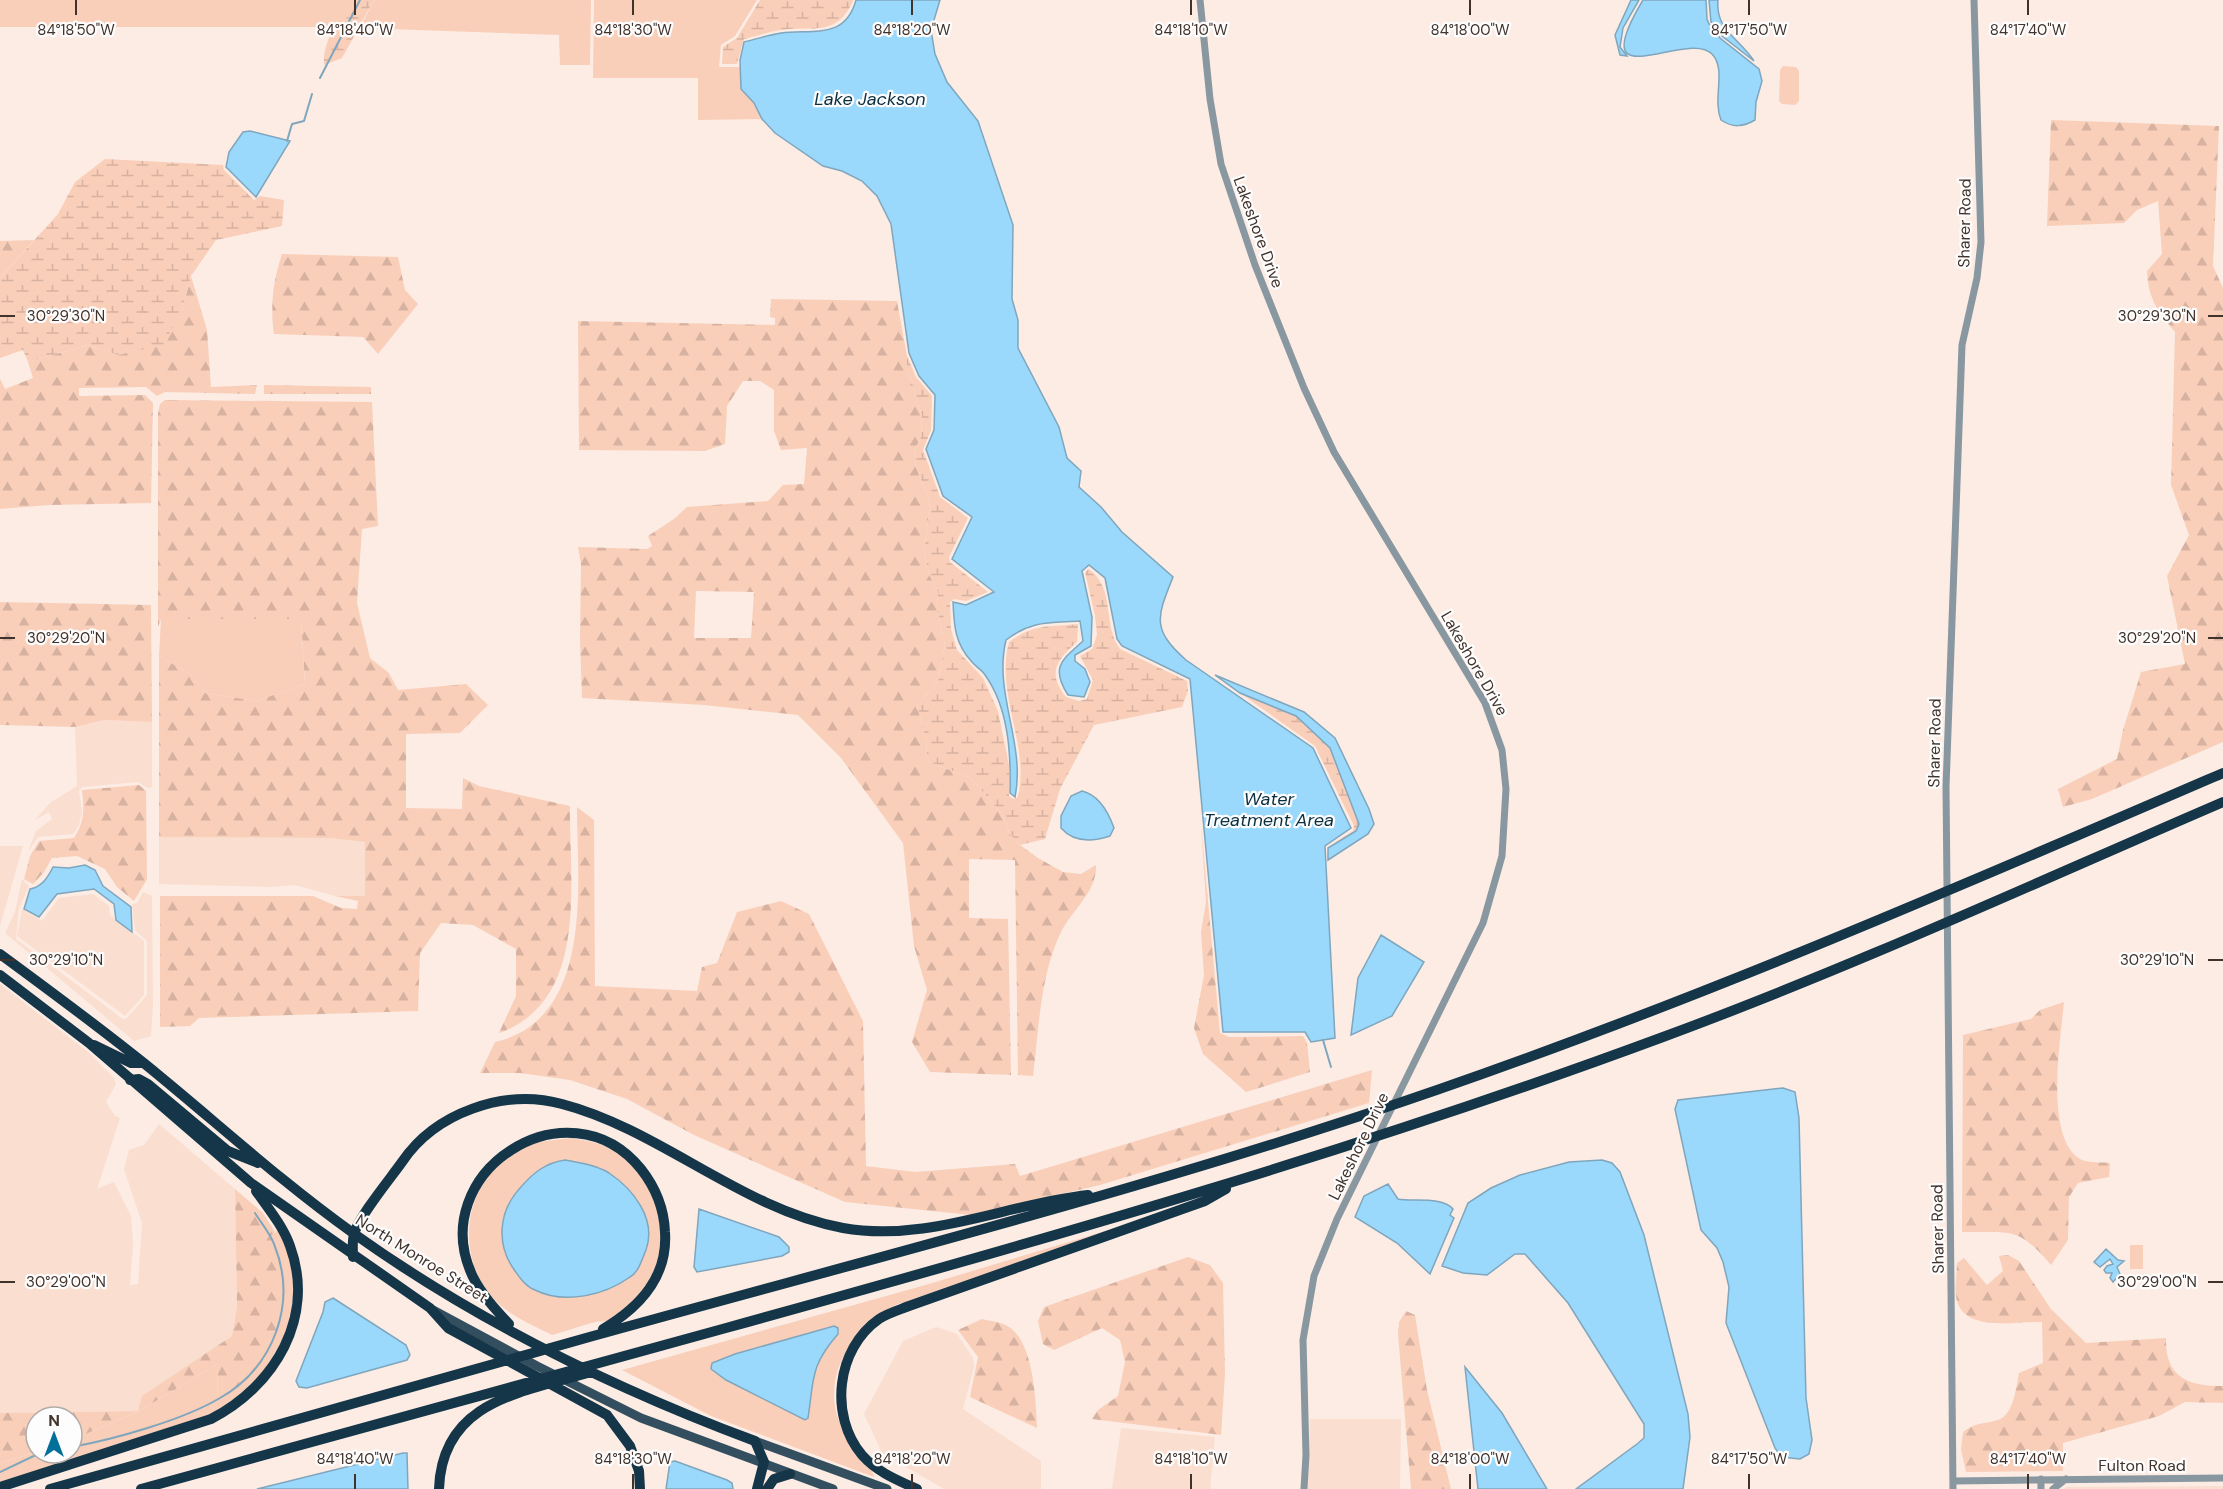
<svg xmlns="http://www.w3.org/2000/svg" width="2223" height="1489" font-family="'DM Sans',sans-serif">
<defs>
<pattern id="forest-firs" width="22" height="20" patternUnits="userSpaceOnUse" patternTransform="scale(1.5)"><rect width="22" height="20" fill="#f9cfba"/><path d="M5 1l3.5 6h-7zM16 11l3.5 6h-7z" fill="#d7b2a0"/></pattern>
<pattern id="wetland-marsh" width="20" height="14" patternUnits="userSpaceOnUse" patternTransform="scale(1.5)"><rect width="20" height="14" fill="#f9cfba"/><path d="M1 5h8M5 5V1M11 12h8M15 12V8" fill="none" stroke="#d7b2a0"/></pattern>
</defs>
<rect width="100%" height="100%" fill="#fcece4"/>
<path fill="#faded0" d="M 104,720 L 152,722 L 152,787 L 148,788 L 138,782 L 82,787 L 79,791 L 82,812 L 79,825 L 73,834 L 38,837 L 28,852 L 36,831 L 52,819 L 49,812 L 35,820 L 50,803 L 77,786 L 75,727 Z
M 159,837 L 329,838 L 366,842 L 365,896 L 335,896 L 295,885 L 271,887 L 159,884 Z
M 0,846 L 23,846 L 0,926 Z
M 22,879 L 29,886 L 19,908 L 16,939 L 123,1019 L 127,1018 L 147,995 L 147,941 L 135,930 L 132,904 L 137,903 L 143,892 L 152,896 L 153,1005 L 151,1036 L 134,1041 L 5,933 L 15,912 Z
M 93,894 L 109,906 L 110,915 L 144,941 L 144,995 L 125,1016 L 17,936 L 22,909 L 42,921 L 59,898 Z
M 0,984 L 88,1052 L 114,1078 L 116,1084 L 106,1102 L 115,1116 L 120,1118 L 97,1189 L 114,1182 L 131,1216 L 133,1244 L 130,1285 L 138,1284 L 142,1223 L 124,1169 L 129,1150 L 144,1145 L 159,1124 L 235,1189 L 237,1307 L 232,1336 L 139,1411 L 0,1413 Z
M 936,1327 L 957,1334 L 973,1358 L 974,1367 L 963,1409 L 1041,1461 L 1041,1489 L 944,1489 L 882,1453 L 864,1414 L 903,1341 Z
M 1310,1419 L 1401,1419 L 1400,1489 L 1308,1489 Z
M 1121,1428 L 1215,1437 L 1210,1489 L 1112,1489 Z
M 2223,1486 L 2223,1489 L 2063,1489 L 2067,1487 Z"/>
<path fill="#f9cfba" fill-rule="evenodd" d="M 0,0 L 350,0 L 336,27 L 0,27 Z
M 374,0 L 591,0 L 590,65 L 560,65 L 559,35 L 360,28 Z
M 594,0 L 757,0 L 735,36 L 721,45 L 719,67 L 741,67 L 741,89 L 754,103 L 762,119 L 698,120 L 698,78 L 593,78 Z
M 1783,66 L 1796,67 L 1799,71 L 1799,101 L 1795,105 L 1782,104 L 1779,101 L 1780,70 Z
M 161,619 L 301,619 L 305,684 L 256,701 L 205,693 L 190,674 L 159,656 Z
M 572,1138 C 589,1141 610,1145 623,1156 C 678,1201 672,1281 613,1319 C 607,1322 601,1321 596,1322 C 582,1325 567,1331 552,1335 C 531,1324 507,1315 491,1296 C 456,1254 464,1189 507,1157 C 526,1142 550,1140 572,1138 ZM 565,1160 C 602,1168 633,1182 646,1220 L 578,1297 C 512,1291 521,1277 502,1221 C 516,1184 529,1173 565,1160 Z
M 279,1229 L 294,1272 L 291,1325 L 258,1382 L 210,1416 L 0,1482 L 0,1463 L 36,1452 L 72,1453 L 72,1440 L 139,1411 L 218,1364 L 217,1400 L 274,1243 L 270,1237 Z
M 1112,1229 L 902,1305 L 900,1303 C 855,1324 817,1377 842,1428 C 849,1443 872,1462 874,1477 L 711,1416 L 622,1370 L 929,1284 ZM 834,1326 C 827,1350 814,1367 810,1392 L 735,1354 Z
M 2130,1245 L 2143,1245 L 2143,1269 L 2130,1269 Z"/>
<path fill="url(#forest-firs)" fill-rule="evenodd" d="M 2051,120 L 2219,126 L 2213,266 L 2223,288 L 2223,742 L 2092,799 L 2063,807 L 2058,789 L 2117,759 L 2123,730 L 2141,672 L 2185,664 L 2167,576 L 2189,535 L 2171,485 L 2175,332 C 2158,311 2148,299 2147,271 L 2162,254 L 2158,201 L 2137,210 L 2124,223 L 2047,226 Z
M 34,240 L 0,278 L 0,241 Z
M 282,254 L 398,257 L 405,290 L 418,304 L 378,354 L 363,337 L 274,334 C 270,307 273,280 282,254 Z
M 191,276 L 207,330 L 211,387 L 257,385 L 255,394 L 165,392 L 157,396 L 146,387 L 79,388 L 79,396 L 145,395 L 153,403 L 151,503 L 50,505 L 0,509 L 0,379 L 5,389 L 33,378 L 28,362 L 88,345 L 118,355 L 182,310 Z
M 771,299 L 897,301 L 907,356 L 907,369 L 922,416 L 921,437 L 914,452 L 916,467 L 930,502 L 924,553 L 929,574 L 938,592 L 937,608 L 945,645 L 938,682 L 917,705 L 926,739 L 927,761 L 971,778 L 1002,814 L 1009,833 L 1020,845 L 1038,858 L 1063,872 L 1081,874 L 1096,865 C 1097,891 1074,908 1062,930 C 1040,974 1039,1028 1033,1076 L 1018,1075 L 1015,860 L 969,859 L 969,918 L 1008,919 L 1011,1075 L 930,1072 L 912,1042 L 927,990 L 914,946 L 903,843 L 841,758 L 798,715 L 704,705 L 582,698 L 580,639 L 581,564 L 578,547 L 647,549 L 652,546 L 648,536 L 674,519 L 687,507 L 768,501 L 783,485 L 804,484 L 807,448 L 781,450 L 774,431 L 774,390 L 760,381 L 743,381 L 727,406 L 725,444 L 705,451 L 579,450 L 578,321 L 775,325 L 775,318 L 770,317 ZM 696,591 L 754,592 L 751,638 L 694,638 Z
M 264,385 L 371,387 L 371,394 L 264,394 Z
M 165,400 L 372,402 L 378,526 L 362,529 L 357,603 L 370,658 L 389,673 L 398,690 L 466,684 L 488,705 L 460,733 L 406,734 L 406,808 L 462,809 L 463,778 L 479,786 L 570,806 C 569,881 590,1001 499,1033 L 516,996 L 516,949 L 473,925 L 441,923 L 420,953 L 418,1011 L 199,1018 L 190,1026 L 160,1027 L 160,896 L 313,896 L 341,908 L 357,909 L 358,901 L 335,896 L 365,896 L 365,842 L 329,838 L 159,837 L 159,656 L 190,674 L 205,693 L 256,701 L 305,684 L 301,619 L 161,619 L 158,627 L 158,413 L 160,404 Z
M 0,602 L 151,605 L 152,722 L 104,720 L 75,727 L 0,725 Z
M 139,785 L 146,791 L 147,879 L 134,901 L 117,887 L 105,869 L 77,856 L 52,858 L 44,872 L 33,884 L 24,879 L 30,856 L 39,841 L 74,838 C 85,821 84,809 82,790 Z
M 577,807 L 594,820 L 595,986 L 697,991 L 702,967 L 717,963 L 737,912 L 781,901 L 809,914 L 863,1021 L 866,1166 L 915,1172 L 1015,1164 L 1020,1176 L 1372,1070 L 1369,1103 L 1100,1185 L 971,1215 L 845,1202 L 694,1135 L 627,1099 L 570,1080 L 520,1073 L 480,1073 L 495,1042 C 595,1019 577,883 577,807 Z
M 1201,824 L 1220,1033 L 1229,1037 L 1303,1036 L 1307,1043 L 1310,1072 L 1246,1092 L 1203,1054 L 1194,1028 L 1204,975 L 1201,932 L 1206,902 Z
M 2064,1002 C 2061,1037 2043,1141 2082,1160 C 2089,1163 2102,1162 2110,1163 L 2109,1177 L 2078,1183 L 2069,1197 L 2068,1240 L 2051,1265 C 2017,1225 2011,1233 1962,1232 L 1963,1035 L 2031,1019 L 2040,1010 Z
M 235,1189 L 263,1213 L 275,1232 L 270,1237 C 279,1252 283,1274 282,1291 C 280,1346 261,1371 217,1401 L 218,1364 L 139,1411 L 72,1440 L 72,1417 L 36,1417 L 36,1452 L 0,1463 L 0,1413 L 138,1411 L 142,1396 L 232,1336 L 237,1307 Z
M 2008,1255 L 2019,1261 L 2051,1309 L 2086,1343 L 2166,1338 C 2165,1378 2189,1386 2223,1386 L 2223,1403 L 2185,1402 L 2159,1416 L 2063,1443 L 2063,1471 L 1966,1472 L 1961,1449 L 1963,1432 C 1978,1421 1982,1425 1998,1420 C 2014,1415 2016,1387 2019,1373 L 2043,1363 L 2042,1322 C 2018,1321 1966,1333 1957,1301 C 1954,1290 1957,1274 1957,1263 L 1964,1258 L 1987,1285 L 2003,1271 L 1999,1256 Z
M 1188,1257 L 1210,1265 L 1223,1283 L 1225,1374 L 1221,1435 L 1092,1419 L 1098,1410 L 1118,1396 L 1125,1362 L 1120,1340 L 1102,1328 L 1054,1350 L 1043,1344 L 1038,1321 L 1044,1307 Z
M 1406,1311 L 1415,1315 L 1427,1390 L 1451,1489 L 1411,1489 L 1398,1334 L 1399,1322 Z
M 982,1319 C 990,1321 1002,1322 1009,1327 C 1034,1343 1036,1402 1037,1428 L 970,1397 L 978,1357 L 958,1330 Z"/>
<path fill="url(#wetland-marsh)" d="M 350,0 L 374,0 L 342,58 L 324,65 C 322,42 339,20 350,0 Z
M 760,0 L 853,0 L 853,1 C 836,38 814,25 781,30 C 768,32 756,36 744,39 L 737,64 L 722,64 L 723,47 L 737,38 Z
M 105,159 L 223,165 L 224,170 L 254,200 L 260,196 L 284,200 L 282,226 L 216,240 L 191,276 L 182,310 L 163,345 L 118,355 L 88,345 L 28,362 L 23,350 L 0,358 L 0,278 L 58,214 L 75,182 Z
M 907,356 L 916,377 L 932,396 L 931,430 L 923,450 L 940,497 L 968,518 L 949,557 L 950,562 L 988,592 L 966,601 L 954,599 L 950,602 L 951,629 L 957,650 L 983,678 L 998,711 L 1009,765 L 1009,796 L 1013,799 L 1018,797 C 1030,745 995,694 1009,642 C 1033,624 1048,627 1078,624 L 1077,642 C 1058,659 1046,672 1066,697 L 1079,701 L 1087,699 L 1093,680 L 1080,656 L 1092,649 L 1097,635 L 1095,616 L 1085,572 L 1089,569 C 1116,589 1102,624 1120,649 L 1187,681 L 1188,691 L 1182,707 L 1094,725 L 1060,789 L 1045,839 L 1020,845 L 1009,833 L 1002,814 L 971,778 L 927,761 L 926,739 L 917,705 L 938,682 L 945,645 L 937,608 L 938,592 L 929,574 L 924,553 L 930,502 L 916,467 L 914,452 L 921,437 L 922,416 L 907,369 Z
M 1240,693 L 1296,716 L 1330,748 L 1359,824 L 1356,831 L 1333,844 L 1353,831 L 1354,826 L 1315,746 Z"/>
<path fill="#9ad8fc" stroke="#7fa6bd" stroke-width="1.5" d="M 856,0 L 940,0 L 931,30 L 935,54 L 947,82 L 978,121 L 1013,225 L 1012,299 L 1018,320 L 1018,348 L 1059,427 L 1067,458 L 1081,471 L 1079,487 L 1101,507 L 1122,532 L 1173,577 C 1157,617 1151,629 1186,660 L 1313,748 L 1351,828 L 1325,846 L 1335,1038 L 1311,1042 L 1305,1032 L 1223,1032 L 1190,679 L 1122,646 L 1117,639 L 1105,578 L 1089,565 L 1082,571 L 1092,617 L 1091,646 L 1075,655 L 1075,661 L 1085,669 L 1090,682 L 1084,697 L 1068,695 C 1050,667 1062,660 1083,641 L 1080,621 C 1049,623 1032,620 1006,640 C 993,693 1026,744 1015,797 L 1010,793 C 1011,755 1009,708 985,675 C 982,670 976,667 972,662 C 955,644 954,626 953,602 L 966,605 L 994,592 L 952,559 L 972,517 L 943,496 L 926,449 L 934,430 L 935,395 L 919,376 L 909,353 L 891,224 L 877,196 L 862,181 L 842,171 L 823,166 L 775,133 L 762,119 L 754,103 L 741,89 L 740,60 L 744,42 C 756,39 769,35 781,33 C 813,29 845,40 856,0 Z
M 1631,0 L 1639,0 L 1623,28 L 1620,47 L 1627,56 L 1620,55 L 1615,35 Z
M 1643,0 L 1706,0 L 1707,19 L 1709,24 L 1715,27 L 1720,38 L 1759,69 L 1762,81 L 1756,102 L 1755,120 C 1743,127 1733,128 1721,120 C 1712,98 1727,70 1712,54 C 1688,28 1581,103 1643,0 Z
M 1709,0 L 1718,0 C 1715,30 1740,39 1754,61 L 1722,36 L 1718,26 L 1711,22 Z
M 250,131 L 290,141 L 256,197 L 226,167 L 229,152 L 243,132 Z
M 1215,675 L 1304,712 L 1335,738 L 1369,809 L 1374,824 L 1368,834 L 1328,860 L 1328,848 L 1356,831 L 1359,824 L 1330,748 L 1296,716 L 1240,693 Z
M 1082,791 C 1099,795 1109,814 1114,828 L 1110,836 C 1092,842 1074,843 1061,828 L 1061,816 L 1071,796 Z
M 85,865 L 95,870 L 103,886 L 131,907 L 132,932 L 116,920 L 114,904 L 94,889 L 57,894 L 39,917 L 24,909 L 30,889 C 42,887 48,877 53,867 L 69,868 Z
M 1381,935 L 1424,962 L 1392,1016 L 1351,1035 L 1358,978 Z
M 1783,1088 L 1795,1092 L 1799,1118 L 1806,1398 L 1812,1440 L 1809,1454 L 1800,1459 L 1781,1457 L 1775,1448 L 1726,1323 L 1729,1287 L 1723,1262 L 1717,1248 L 1701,1230 L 1675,1109 L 1678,1100 Z
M 565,1160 C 580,1163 596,1165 609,1173 C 633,1189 657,1219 646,1250 C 642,1259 639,1272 630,1277 C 605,1295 565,1305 535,1290 C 526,1287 520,1278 515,1271 C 496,1245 498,1212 520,1188 C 533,1173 545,1163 565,1160 Z
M 1602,1160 L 1612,1163 L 1620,1172 L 1644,1235 L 1688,1414 L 1690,1437 L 1683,1489 L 1576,1489 L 1637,1444 L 1644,1438 L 1644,1424 L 1568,1303 L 1525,1254 L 1515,1254 L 1487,1275 L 1463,1273 L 1442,1266 L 1468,1203 L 1491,1188 L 1520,1175 L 1569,1162 Z
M 1388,1184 L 1398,1199 C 1413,1202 1442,1196 1453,1209 L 1450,1215 L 1454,1218 L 1430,1274 L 1397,1243 L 1355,1217 L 1364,1196 Z
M 699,1209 L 779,1237 L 789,1247 L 789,1252 L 782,1256 L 697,1272 L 694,1267 Z
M 2106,1249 L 2118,1260 L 2124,1261 L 2117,1267 L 2120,1274 L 2113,1282 L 2110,1278 L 2112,1273 L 2106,1273 L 2104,1270 L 2107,1266 L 2113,1264 L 2110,1259 L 2100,1267 L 2094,1262 Z
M 333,1298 L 406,1345 L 410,1355 L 407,1360 L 307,1388 L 299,1387 L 296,1381 L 323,1312 L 325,1302 Z
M 834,1326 L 838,1328 L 838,1334 C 810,1366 814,1379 808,1418 L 805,1420 L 726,1380 L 711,1369 L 712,1363 L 735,1354 Z
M 1465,1367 L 1502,1413 L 1547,1489 L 1478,1489 Z
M 403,1453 L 407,1453 L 408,1489 L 257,1489 Z
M 675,1461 L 727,1480 L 732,1483 L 733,1489 L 666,1489 L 670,1462 Z"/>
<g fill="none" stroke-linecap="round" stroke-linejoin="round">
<path stroke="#7fa6bd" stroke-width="2" d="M 320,78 L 360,0
M 287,141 L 292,124 L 304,121 L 312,94
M 1323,1040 L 1331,1067
M 72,1447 C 115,1439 183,1420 220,1398 C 274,1367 298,1303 274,1244 C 270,1233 261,1223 255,1213
M 0,1472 L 40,1453"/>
<path stroke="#8897a0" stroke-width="7" d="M 1200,0 L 1210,99 L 1221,164 L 1255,265 L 1304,388 L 1334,452 L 1485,703 L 1502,750 L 1506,789 L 1502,856 L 1483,923 L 1337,1219 L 1314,1276 L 1303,1340 L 1306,1455 L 1304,1489
M 2041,1479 L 2041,1489
M 1953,1481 L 2223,1478
M 1953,1489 L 1946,787 L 1962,345 L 1977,278 L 1981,242 L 1974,0
M 2053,1489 L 2066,1479"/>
<path stroke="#334f5f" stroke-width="9" d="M 433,1310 L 537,1366 L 641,1418 L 833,1489
M 755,1441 L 887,1489"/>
<path stroke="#143648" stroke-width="10" d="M 0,954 C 49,990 98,1026 145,1064 C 214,1120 280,1181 353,1233 C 475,1320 615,1389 755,1441 L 764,1462 L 757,1489
M 0,975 L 89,1043 L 251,1183 L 430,1308 L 448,1328 L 607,1415 L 630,1446 L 639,1471 L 640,1489
M 94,1045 L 131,1063 L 144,1063
M 130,1080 L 139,1079 L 148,1084 L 228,1151 L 258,1163
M 353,1257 C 353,1250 352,1241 354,1234 C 359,1216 390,1179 402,1162 C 435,1113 504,1088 562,1104 C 661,1130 741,1209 843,1228 C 927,1243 1006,1204 1088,1195
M 509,1324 C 496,1310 482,1295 473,1277 C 423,1173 568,1079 641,1169 C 656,1188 664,1208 665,1232 C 668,1277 640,1307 603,1329
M 0,1487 L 211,1419 C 275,1386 316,1317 290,1246 C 283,1226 268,1208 256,1191
M 50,1489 C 231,1437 412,1386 593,1336 C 848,1265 1105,1200 1357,1117 C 1652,1020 1938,896 2223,773
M 141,1489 C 336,1435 531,1381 726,1328 C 1041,1241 1356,1151 1663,1037 C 1853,967 2037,882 2223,802
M 439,1489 C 442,1400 524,1392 591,1372
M 767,1489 L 774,1479 L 790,1474
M 917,1489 C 897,1480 877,1472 862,1455 C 829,1416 836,1349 879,1319 C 888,1313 899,1310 909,1306 L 1205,1201 L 1226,1189"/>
</g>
<path fill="none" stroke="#41322b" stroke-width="2" d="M 76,0 L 76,15M 355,0 L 355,15M 633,0 L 633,15M 912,0 L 912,15M 1191,0 L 1191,15M 1470,0 L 1470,15M 1749,0 L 1749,15M 2028,0 L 2028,15M 0,316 L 15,316M 2208,316 L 2223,316M 0,638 L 15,638M 2208,638 L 2223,638M 0,960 L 15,960M 2208,960 L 2223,960M 0,1282 L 15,1282M 2208,1282 L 2223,1282M 355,1474 L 355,1489M 633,1474 L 633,1489M 912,1474 L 912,1489M 1191,1474 L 1191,1489M 1470,1474 L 1470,1489M 1749,1474 L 1749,1489M 2028,1474 L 2028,1489"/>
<g text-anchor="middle" stroke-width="4.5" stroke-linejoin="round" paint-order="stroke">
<g font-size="16" fill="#41322b" stroke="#fdfdfd">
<text transform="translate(1964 223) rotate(-89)" y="6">Sharer Road</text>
<text transform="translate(1259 232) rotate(70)" y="6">Lakeshore Drive</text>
<text transform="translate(1475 663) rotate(60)" y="6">Lakeshore Drive</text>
<text transform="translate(1934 743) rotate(-89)" y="6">Sharer Road</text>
<text transform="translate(1358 1146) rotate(-64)" y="6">Lakeshore Drive</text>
<text transform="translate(1937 1229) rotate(-91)" y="6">Sharer Road</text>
<text transform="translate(422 1258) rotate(32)" y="6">North Monroe Street</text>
<text x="2142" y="1471">Fulton Road</text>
</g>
<g font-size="18" font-style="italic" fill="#0a2f41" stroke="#fdfdfd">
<text x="870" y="105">Lake Jackson</text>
<text x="1269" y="805">Water<tspan x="1269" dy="21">Treatment Area</tspan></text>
</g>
</g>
<g font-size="15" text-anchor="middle" fill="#41322b" stroke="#fdfdfd" stroke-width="4.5" stroke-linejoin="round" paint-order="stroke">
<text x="76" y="35">84°18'50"W</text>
<text x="355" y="35">84°18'40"W</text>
<text x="633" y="35">84°18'30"W</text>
<text x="912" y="35">84°18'20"W</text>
<text x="1191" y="35">84°18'10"W</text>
<text x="1470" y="35">84°18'00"W</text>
<text x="1749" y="35">84°17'50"W</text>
<text x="2028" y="35">84°17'40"W</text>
<text x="66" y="321">30°29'30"N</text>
<text x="2157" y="321">30°29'30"N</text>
<text x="66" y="643">30°29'20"N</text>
<text x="2157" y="643">30°29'20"N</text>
<text x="66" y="965">30°29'10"N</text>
<text x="2157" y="965">30°29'10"N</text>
<text x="66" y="1287">30°29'00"N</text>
<text x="2157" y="1287">30°29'00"N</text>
<text x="355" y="1464">84°18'40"W</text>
<text x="633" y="1464">84°18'30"W</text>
<text x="912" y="1464">84°18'20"W</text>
<text x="1191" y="1464">84°18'10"W</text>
<text x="1470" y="1464">84°18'00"W</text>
<text x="1749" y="1464">84°17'50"W</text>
<text x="2028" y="1464">84°17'40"W</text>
</g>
<g transform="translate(54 1435)"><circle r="28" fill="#fdfdfd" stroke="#b2aca9" stroke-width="1.5"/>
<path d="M0-4.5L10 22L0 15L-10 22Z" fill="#00709b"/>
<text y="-9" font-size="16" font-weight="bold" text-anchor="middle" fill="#41322b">N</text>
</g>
</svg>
